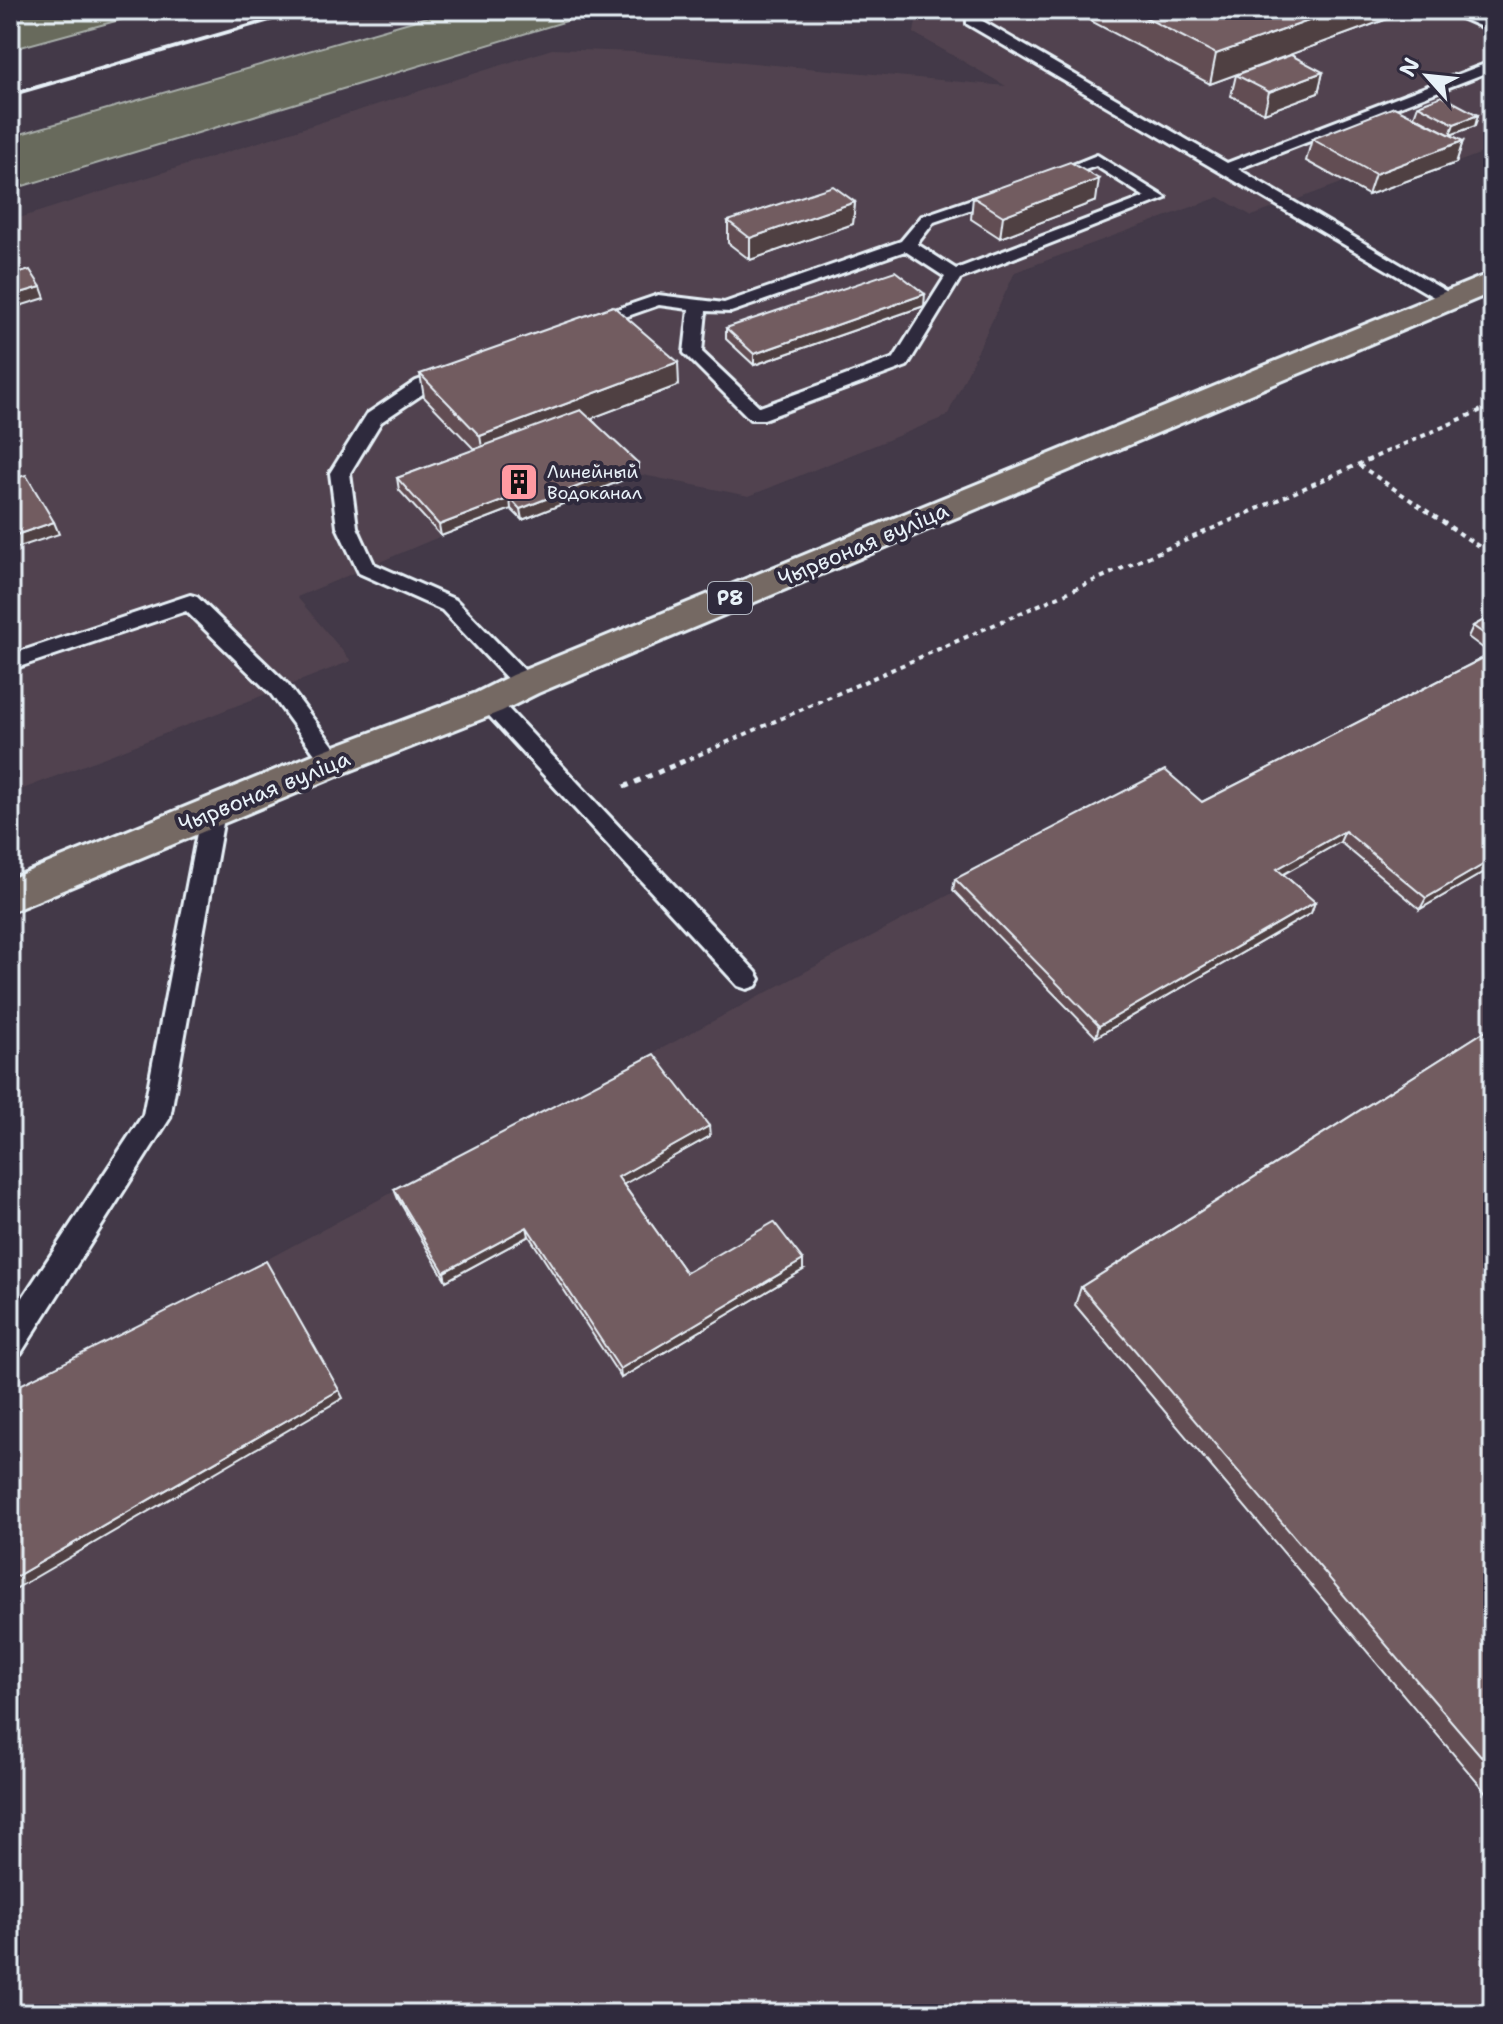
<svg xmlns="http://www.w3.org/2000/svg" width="1503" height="2024" font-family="'Shantell Sans',sans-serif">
<rect width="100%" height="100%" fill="#433948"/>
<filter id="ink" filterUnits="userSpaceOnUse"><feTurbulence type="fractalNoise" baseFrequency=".0125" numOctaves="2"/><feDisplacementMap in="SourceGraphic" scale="16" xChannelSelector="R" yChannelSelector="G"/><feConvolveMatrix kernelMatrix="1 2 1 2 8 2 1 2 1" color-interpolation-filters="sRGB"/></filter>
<g filter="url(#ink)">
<path fill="#51434f" d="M 918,10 L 1493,10 L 1493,149 L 1368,195 L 1344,182 L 1252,216 L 1219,197 L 1015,272 L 947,416 L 749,496 L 638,474 L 522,521 L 511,509 L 441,536 L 297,597 L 351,661 L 10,794 L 10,221 L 552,49 L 634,52 L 1006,86 L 914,33 Z
M 1493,662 L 1493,2014 L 10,2014 L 10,1397 L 1162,781 L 1199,814 Z"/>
<path fill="#686a5c" stroke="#a8aeaa" stroke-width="2" d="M 10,10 L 156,10 L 10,50 Z
M 451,10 L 603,10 L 10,190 L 10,137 Z"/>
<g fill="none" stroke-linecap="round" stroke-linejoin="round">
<g stroke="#e8f1f8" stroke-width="6">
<path id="lane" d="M 967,10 L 981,10 L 979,19 L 1227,163 L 1493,61 L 1493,70 L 1238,169 L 1459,299 L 1450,304 L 1444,303 L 967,24 Z
M 1443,10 L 1462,10 L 1493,23 L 1493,32 Z
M 1097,155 L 1166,198 L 960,279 L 907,366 L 764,419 L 750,419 L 684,353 L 689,309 L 659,305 L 588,330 L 579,325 L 582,321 L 658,295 L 724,303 L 901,241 L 922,216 L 1001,189 L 1013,189 L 1013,195 L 934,222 L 917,244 L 956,269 L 1145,197 L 1096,166 L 1048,183 L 1040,178 ZM 905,251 L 945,277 L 894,358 L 760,407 L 702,352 L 706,311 L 731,312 Z
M 453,368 L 459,370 L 462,374 L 459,378 L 430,389 L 381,422 L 350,473 L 357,527 L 374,564 L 456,600 L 533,679 L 536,684 L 533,689 L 517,689 L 442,610 L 359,573 L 337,527 L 330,473 L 367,414 L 416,381 Z
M 190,595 L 197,597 L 287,684 L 341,756 L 345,762 L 341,768 L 325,768 L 271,694 L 186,611 L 10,670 L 10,655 Z
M 489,694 L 497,697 L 756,972 L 760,979 L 756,986 L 747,989 L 738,986 L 481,707 L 478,702 L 481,697 Z
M 213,803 L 221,806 L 225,812 L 170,1118 L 21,1353 L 10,1357 L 10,1317 L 143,1115 L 201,812 L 205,806 Z"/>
</g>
<g stroke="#e8f1f8" stroke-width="6">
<path id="primary" d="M 1493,272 L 1493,292 L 538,693 L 502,711 L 347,772 L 10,912 L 10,879 L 319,752 L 476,693 L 512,675 Z"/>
</g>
<path stroke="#e8f1f8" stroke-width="4" stroke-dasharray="5 5" stroke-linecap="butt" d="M 1359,465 L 1493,556
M 680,763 L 1493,405"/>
<path stroke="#e8f1f8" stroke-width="5" stroke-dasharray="6 6" stroke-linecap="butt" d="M 624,787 L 684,761"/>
<use href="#lane" fill="#2f2a3d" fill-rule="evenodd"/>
<use href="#primary" fill="#756964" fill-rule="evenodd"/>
<path stroke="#e8f1f8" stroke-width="4" d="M 10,95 L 304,10"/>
</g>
<path fill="#624e53" stroke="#e8f1f8" stroke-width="2" d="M 1090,10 L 1402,10 L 1401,14 L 1210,84 L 1089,20 Z
M 1323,72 L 1318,93 L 1264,113 L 1231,96 L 1236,75 Z
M 1418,105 L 1478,115 L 1475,126 L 1450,135 L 1414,116 Z
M 1312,139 L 1463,141 L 1456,163 L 1368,195 L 1306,161 Z
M 973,197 L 1096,201 L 1000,238 L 971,219 Z
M 855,202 L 853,224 L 750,260 L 728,243 L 728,221 Z
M 924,306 L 754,365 L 726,339 L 726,328 Z
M 420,374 L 679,385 L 591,418 L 638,474 L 522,520 L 511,509 L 441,536 L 399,490 L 397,478 L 475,450 L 424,397 Z
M 1493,615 L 1493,867 L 1420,909 L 1340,842 L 1283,874 L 1315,902 L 1311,913 L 1096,1037 L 953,890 L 955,879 L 1202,802 L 1491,654 L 1468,637 L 1473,626 Z
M 1493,1026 L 1493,1801 L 1075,1305 L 1081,1287 Z
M 710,1136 L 623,1184 L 686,1273 L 803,1270 L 621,1378 L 529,1236 L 446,1281 L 398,1199 L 394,1189 Z"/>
<path fill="#504043" stroke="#e8f1f8" stroke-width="2" d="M 1339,10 L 1402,10 L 1401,14 L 1210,84 L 1216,54 Z
M 1323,72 L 1318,93 L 1264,113 L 1269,92 Z
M 1478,115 L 1475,126 L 1450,135 L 1454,124 Z
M 1463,141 L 1456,163 L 1368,195 L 1375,174 Z
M 1099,179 L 1096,201 L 1000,238 L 1003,216 Z
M 855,202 L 853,224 L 750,260 L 750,238 Z
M 41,287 L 45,298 L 10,309 L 10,296 Z
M 925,294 L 924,306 L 754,365 L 754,354 Z
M 678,362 L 679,385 L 484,459 L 480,436 Z
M 638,463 L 638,474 L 522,520 L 520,509 Z
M 510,498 L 511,509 L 441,536 L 439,525 Z
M 54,522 L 59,534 L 10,550 L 10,537 Z
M 1345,831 L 1340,842 L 1273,880 L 1277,869 Z
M 1493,859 L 1493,867 L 1420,909 L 1426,898 Z
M 1315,902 L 1311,913 L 1096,1037 L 1099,1026 Z
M 709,1126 L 710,1136 L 619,1187 L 618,1177 Z
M 527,1227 L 529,1236 L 446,1281 L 444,1272 Z
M 803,1260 L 803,1270 L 621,1378 L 620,1369 Z
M 339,1390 L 343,1398 L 10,1592 L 10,1580 Z"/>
<path fill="#725b60" stroke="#e8f1f8" stroke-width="2" d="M 1131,10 L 1339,10 L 1216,54 Z
M 1291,55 L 1323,72 L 1269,92 L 1236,75 Z
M 1442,96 L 1478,115 L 1454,124 L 1418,105 Z
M 1394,107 L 1463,141 L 1375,174 L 1312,139 Z
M 1070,162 L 1099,179 L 1003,216 L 973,197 Z
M 833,186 L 855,202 L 750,238 L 728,221 Z
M 30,270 L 41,287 L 10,296 L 10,276 Z
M 895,271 L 925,294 L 754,354 L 726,328 Z
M 613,306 L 678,362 L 480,436 L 420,374 Z
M 581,410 L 638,463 L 520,509 L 510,498 L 439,525 L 397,478 Z
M 26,475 L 54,522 L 10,537 L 10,480 Z
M 1493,615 L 1493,640 L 1473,626 Z
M 1493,653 L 1493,859 L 1426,898 L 1345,831 L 1277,869 L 1315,902 L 1099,1026 L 955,879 L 1165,770 L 1202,802 Z
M 1493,1026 L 1493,1770 L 1081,1287 Z
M 654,1054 L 709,1126 L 618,1177 L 686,1273 L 774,1222 L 803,1260 L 620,1369 L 527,1227 L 444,1272 L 394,1189 Z
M 266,1261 L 339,1390 L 10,1580 L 10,1390 Z"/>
</g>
<defs>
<g id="building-square" transform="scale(2)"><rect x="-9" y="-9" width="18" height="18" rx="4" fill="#ff9aa2" stroke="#2f2a3d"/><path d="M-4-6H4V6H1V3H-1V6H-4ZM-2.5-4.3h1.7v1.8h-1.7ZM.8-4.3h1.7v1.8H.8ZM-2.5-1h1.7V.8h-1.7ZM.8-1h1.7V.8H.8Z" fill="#111"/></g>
</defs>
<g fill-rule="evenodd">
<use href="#building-square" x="519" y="482"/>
</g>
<g text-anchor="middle" stroke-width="8" stroke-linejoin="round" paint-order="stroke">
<g font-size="18" fill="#e8f1f8" stroke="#2f2a3d" text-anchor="start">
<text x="547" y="478">Линейный<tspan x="547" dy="21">Водоканал</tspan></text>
</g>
<rect fill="#2f2a3d" stroke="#b0b5c0" stroke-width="2" x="708" y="582" width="44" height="32" rx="6"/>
<g font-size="20" font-weight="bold" fill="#e8f1f8">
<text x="730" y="605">Р8</text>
</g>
<g font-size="22" fill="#e8f1f8" stroke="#2f2a3d">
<text transform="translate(863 544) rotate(-23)" y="8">Чырвоная вуліца</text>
<text transform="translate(264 791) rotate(-22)" y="8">Чырвоная вуліца</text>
</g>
</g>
<rect width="1503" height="2024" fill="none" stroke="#2f2a3d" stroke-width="40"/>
<rect x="20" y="20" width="1463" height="1984" fill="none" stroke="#e8f1f8" stroke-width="3" filter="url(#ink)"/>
<g transform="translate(1427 76) rotate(297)" stroke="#2f2a3d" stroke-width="6" paint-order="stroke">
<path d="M0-6L14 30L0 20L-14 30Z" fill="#e8f1f8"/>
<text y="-12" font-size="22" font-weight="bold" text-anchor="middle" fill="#e8f1f8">N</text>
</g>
</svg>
